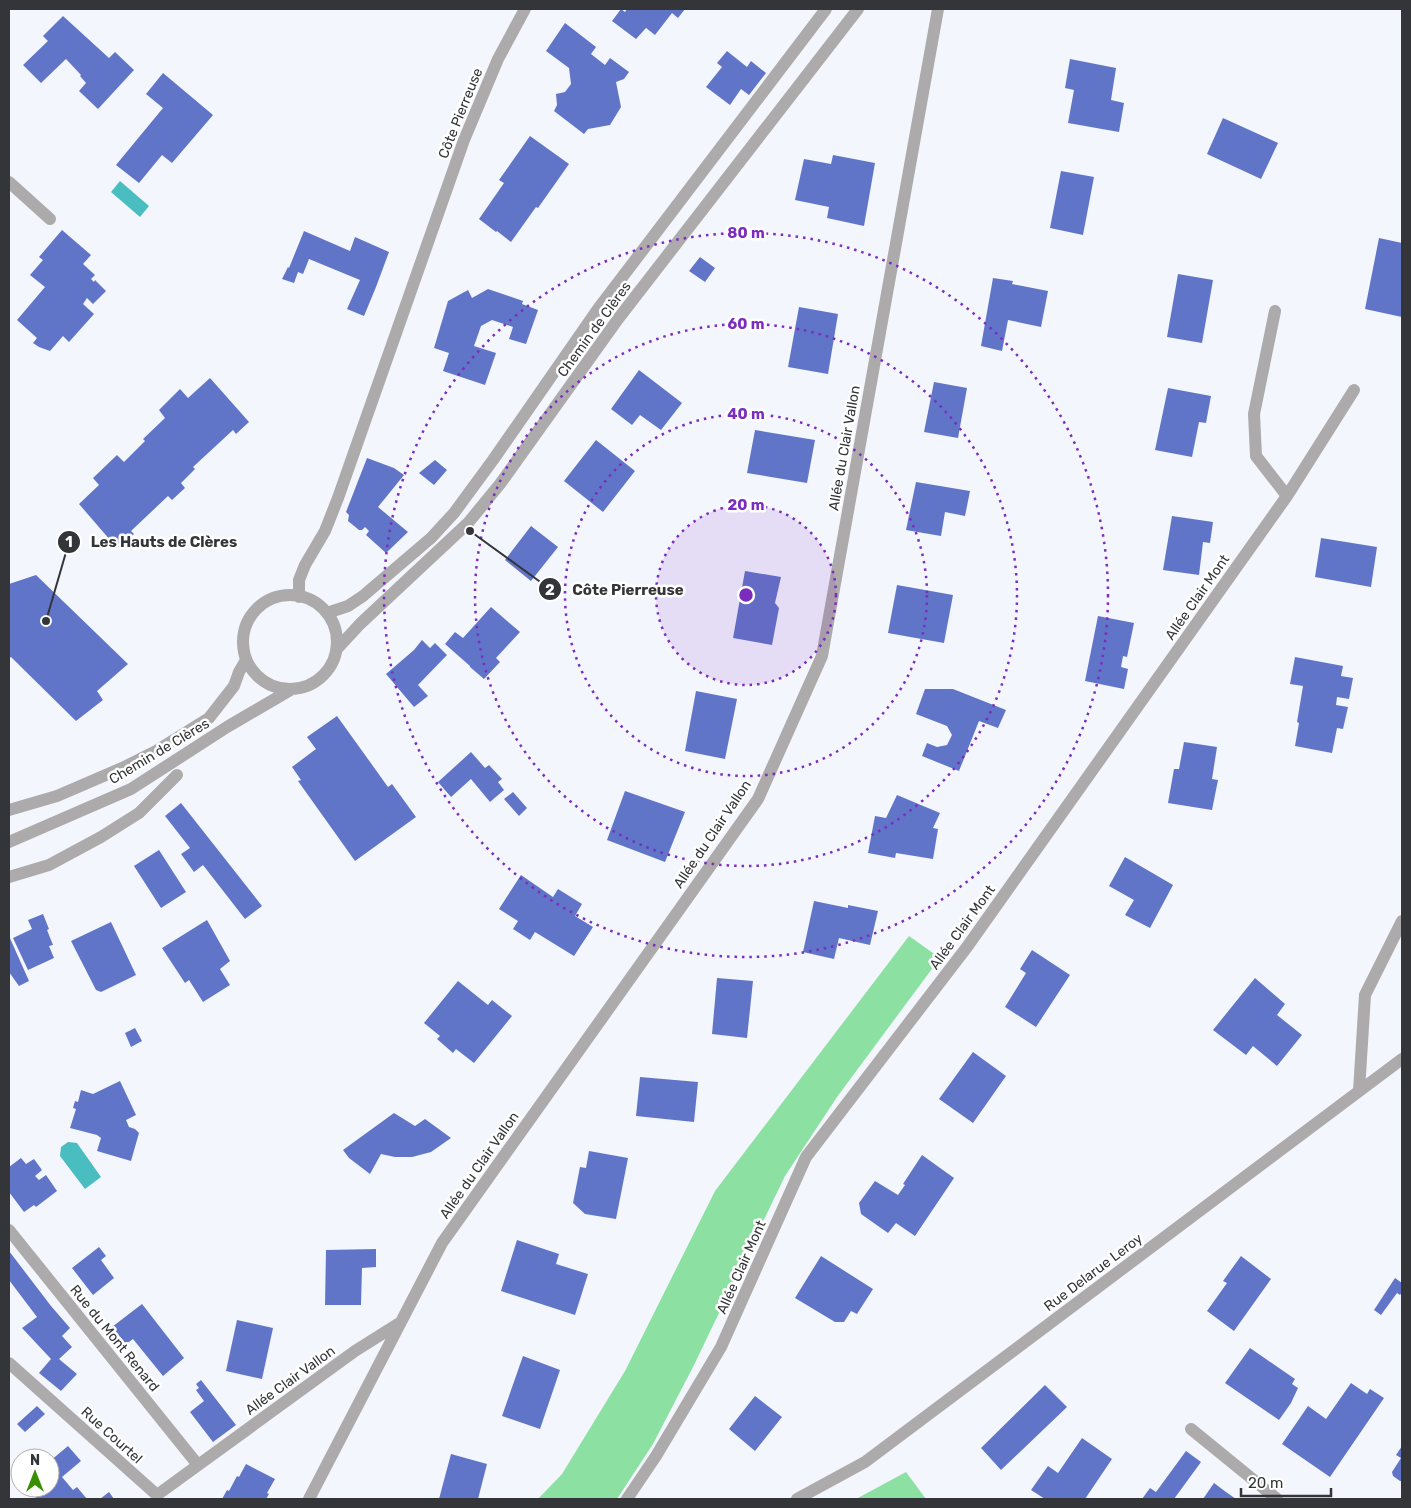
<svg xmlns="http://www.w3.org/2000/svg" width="1411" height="1508" font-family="Rubik,sans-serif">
<rect width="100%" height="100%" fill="#f4f6fe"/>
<path fill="#8ce1a2" d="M 909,936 L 940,958 L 837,1097 L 785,1176 L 693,1367 L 653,1444 L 617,1499 L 538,1499 L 562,1474 L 625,1371 L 715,1191 Z
M 906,1472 L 926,1499 L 856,1499 Z"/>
<path fill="#49bdc0" d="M 120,181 L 149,206 L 140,217 L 111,192 Z
M 68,1142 L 77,1143 L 101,1177 L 85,1189 L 60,1156 L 61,1147 Z"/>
<path fill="#6075c7" d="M 621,9 L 625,12 L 627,9 L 685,9 L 678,18 L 672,13 L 655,35 L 646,28 L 636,39 L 612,21 Z
M 63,16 L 109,58 L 115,52 L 134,70 L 98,109 L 79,91 L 86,83 L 80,76 L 81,75 L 66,59 L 41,83 L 23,65 L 48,41 L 43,36 Z
M 565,23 L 596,47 L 591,54 L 605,65 L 610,58 L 629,72 L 624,79 L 616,82 L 621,107 L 610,125 L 588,129 L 584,134 L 554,111 L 557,105 L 556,94 L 565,92 L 571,84 L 569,68 L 546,51 Z
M 727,51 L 747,67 L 751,61 L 766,73 L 749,95 L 741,89 L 730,105 L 706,87 L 722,67 L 717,63 Z
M 1070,59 L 1116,68 L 1111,100 L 1124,103 L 1119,132 L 1068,123 L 1074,90 L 1065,88 Z
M 163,73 L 213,115 L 172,163 L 162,155 L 139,183 L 116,165 L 163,108 L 146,94 Z
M 1223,118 L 1278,143 L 1261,179 L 1207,154 Z
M 530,136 L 569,164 L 538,208 L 536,207 L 511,242 L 497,231 L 496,232 L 479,219 L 504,183 L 499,180 Z
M 833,155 L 875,163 L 864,226 L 827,218 L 829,207 L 795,200 L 804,159 L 831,164 Z
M 1061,171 L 1094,177 L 1083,235 L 1050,228 Z
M 62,230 L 91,255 L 83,264 L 95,275 L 91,279 L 94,282 L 95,280 L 106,291 L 93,304 L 87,298 L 83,304 L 94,314 L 69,342 L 63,336 L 50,351 L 39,347 L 33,343 L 37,338 L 17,320 L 45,287 L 30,275 L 43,260 L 39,257 Z
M 304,231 L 350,251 L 355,237 L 389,252 L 376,287 L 364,316 L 347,309 L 360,280 L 309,259 L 303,274 L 298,272 L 294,283 L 282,279 L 288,267 L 289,268 Z
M 1379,238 L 1402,243 L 1402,317 L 1365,309 Z
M 700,257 L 715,268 L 705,282 L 689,271 Z
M 1178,274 L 1213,280 L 1202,343 L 1167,337 Z
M 993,278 L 1013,281 L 1012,284 L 1048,291 L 1041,327 L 1008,320 L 1002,351 L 981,346 Z
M 488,289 L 523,301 L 522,304 L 538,310 L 526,344 L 509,339 L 513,327 L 492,320 L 481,326 L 474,346 L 496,353 L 485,385 L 443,371 L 449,353 L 434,348 L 448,301 L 468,290 L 472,298 Z
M 799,307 L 838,314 L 828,374 L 788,367 Z
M 639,370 L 682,403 L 661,430 L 640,415 L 632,425 L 611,409 Z
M 210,378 L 249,422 L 236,434 L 233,430 L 193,467 L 195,469 L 181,483 L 185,488 L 172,500 L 168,496 L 131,531 L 134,534 L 117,548 L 79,504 L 99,485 L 93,478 L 117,455 L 124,462 L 145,441 L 143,439 L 165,418 L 159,410 L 180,389 L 188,398 Z
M 934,382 L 967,388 L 958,438 L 924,432 Z
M 1168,388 L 1211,396 L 1206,423 L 1199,422 L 1192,457 L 1155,450 Z
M 755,430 L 815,440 L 807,483 L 747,473 Z
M 596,440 L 635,471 L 603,512 L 564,481 Z
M 367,458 L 394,468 L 404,475 L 378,507 L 408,532 L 386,553 L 366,535 L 369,531 L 365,527 L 362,530 L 359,530 L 348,521 L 349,515 L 346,512 Z
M 435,460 L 447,470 L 434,485 L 419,473 Z
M 916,482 L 970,491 L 965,516 L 945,512 L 941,536 L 906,530 Z
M 1172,516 L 1213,522 L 1210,543 L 1203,542 L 1199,575 L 1163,570 Z
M 531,526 L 558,547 L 531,581 L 505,560 Z
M 1321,538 L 1377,547 L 1371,587 L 1315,577 Z
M 745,571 L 781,577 L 775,603 L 779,608 L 772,645 L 733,638 Z
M 36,575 L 128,664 L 97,691 L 103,700 L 76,721 L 11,657 L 9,658 L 9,584 Z
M 897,585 L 953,595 L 944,643 L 888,633 Z
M 491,607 L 520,632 L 496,658 L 500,662 L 484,679 L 470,667 L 470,666 L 445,644 L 455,632 L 463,638 Z
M 1098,616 L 1134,623 L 1127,657 L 1123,656 L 1121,667 L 1128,669 L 1124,689 L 1085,681 Z
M 422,640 L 430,648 L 435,643 L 447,655 L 418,685 L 428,696 L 414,707 L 386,674 L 414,650 Z
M 1295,657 L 1343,666 L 1341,676 L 1353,678 L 1349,699 L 1337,697 L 1336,705 L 1348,707 L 1343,729 L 1337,728 L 1332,753 L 1295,746 L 1299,723 L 1297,722 L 1303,686 L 1290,684 Z
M 925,689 L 953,689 L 1006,710 L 998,728 L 979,721 L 959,771 L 922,756 L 927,743 L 937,747 L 947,745 L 952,735 L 947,726 L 916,714 Z
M 696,691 L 737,699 L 725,759 L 685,751 Z
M 337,716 L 388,787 L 392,784 L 416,817 L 355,861 L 298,781 L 301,780 L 292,767 L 316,749 L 307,737 Z
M 1184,742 L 1217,747 L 1212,779 L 1218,780 L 1212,810 L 1168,803 L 1174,769 L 1179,769 Z
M 471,752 L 485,768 L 489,765 L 502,779 L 498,782 L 504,790 L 490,802 L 471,779 L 451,797 L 438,782 Z
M 625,791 L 685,812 L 665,862 L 607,840 Z
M 513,792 L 527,808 L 519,816 L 504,799 Z
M 897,795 L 940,813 L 933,828 L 938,829 L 933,859 L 896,853 L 895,858 L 868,853 L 875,816 L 886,818 Z
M 181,803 L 262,906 L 245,919 L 203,865 L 194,872 L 181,854 L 190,848 L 165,816 Z
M 159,850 L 186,892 L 161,908 L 134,866 Z
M 1125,857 L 1173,885 L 1150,928 L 1125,915 L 1134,900 L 1109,886 Z
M 521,875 L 553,897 L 558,889 L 582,904 L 575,916 L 593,927 L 574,956 L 535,932 L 530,940 L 513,929 L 518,921 L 499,909 Z
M 814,901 L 848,908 L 848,905 L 878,911 L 870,945 L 839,938 L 834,959 L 803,952 Z
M 43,914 L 49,929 L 47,930 L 53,945 L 49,946 L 54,958 L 28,970 L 13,938 L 32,929 L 28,920 Z
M 207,920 L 230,961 L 220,969 L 230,985 L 203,1002 L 189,980 L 185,983 L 162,948 Z
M 111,922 L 136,975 L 101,992 L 96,990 L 71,941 Z
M 9,936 L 29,981 L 19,986 L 9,972 Z
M 1032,950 L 1070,975 L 1036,1027 L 1005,1007 L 1026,973 L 1020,969 Z
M 717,978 L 753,981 L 747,1038 L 712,1034 Z
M 1255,978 L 1285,1004 L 1277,1015 L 1302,1035 L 1277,1066 L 1253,1046 L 1246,1055 L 1213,1030 Z
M 458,981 L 488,1005 L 492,1000 L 512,1016 L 474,1063 L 456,1049 L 453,1053 L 437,1039 L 440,1036 L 424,1023 Z
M 135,1028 L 142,1041 L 131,1047 L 125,1033 Z
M 973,1052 L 1006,1076 L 973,1123 L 939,1099 Z
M 640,1077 L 698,1082 L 694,1122 L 636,1116 Z
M 120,1081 L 136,1115 L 126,1120 L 129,1127 L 135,1129 L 139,1133 L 131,1161 L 97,1151 L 101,1138 L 97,1135 L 70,1128 L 76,1109 L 73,1108 L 75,1101 L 78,1102 L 81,1090 L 93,1094 Z
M 394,1113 L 415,1126 L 425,1119 L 451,1138 L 431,1152 L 412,1157 L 395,1157 L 381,1154 L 370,1174 L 349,1158 L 343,1150 Z
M 589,1151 L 628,1158 L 616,1219 L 585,1214 L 573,1203 L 580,1167 L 586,1168 Z
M 922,1155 L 954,1178 L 915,1236 L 896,1223 L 888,1233 L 861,1214 L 859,1203 L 875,1181 L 898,1195 L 905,1185 L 903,1184 Z
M 21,1158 L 26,1164 L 34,1159 L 42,1170 L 35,1176 L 39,1180 L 46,1175 L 57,1191 L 36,1207 L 34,1205 L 24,1212 L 9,1192 L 9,1167 Z
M 517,1240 L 559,1254 L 556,1264 L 588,1274 L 575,1315 L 501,1291 Z
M 99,1247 L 106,1256 L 101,1260 L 114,1278 L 93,1295 L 72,1268 Z
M 376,1249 L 376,1267 L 362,1268 L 361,1305 L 325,1305 L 326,1250 Z
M 9,1251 L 51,1306 L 70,1328 L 62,1336 L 72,1347 L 59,1359 L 77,1374 L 61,1391 L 39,1373 L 51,1359 L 22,1328 L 37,1317 L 9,1280 Z
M 821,1256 L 873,1289 L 857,1314 L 851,1311 L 844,1322 L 835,1322 L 795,1298 Z
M 1241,1256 L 1271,1279 L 1234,1331 L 1207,1311 L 1227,1283 L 1223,1281 Z
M 1395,1278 L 1402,1283 L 1402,1292 L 1400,1295 L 1397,1293 L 1381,1315 L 1374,1310 Z
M 142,1304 L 184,1358 L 163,1376 L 133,1339 L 126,1344 L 112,1327 Z
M 237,1320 L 273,1328 L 262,1379 L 226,1371 Z
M 1250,1348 L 1295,1379 L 1292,1384 L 1298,1388 L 1291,1403 L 1279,1420 L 1225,1383 Z
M 523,1356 L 560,1370 L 540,1429 L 502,1416 Z
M 201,1380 L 236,1425 L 213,1442 L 190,1412 L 204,1401 L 196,1390 L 199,1388 L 196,1384 Z
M 1351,1383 L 1367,1394 L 1370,1389 L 1384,1398 L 1330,1477 L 1282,1444 L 1308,1406 L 1326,1419 Z
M 1045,1385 L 1067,1407 L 1001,1470 L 981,1448 Z
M 755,1396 L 782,1417 L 755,1451 L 729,1429 Z
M 37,1406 L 45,1414 L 25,1432 L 17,1424 Z
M 1082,1438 L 1112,1459 L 1085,1499 L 1045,1499 L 1031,1490 L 1048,1466 L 1058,1473 Z
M 68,1446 L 81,1461 L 62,1477 L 73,1490 L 77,1487 L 87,1499 L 37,1499 L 27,1488 L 50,1488 L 50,1461 Z
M 1402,1446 L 1402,1481 L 1400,1481 L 1393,1476 L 1392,1472 L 1401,1458 L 1396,1455 Z
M 1186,1451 L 1201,1462 L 1174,1499 L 1142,1499 L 1150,1488 L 1156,1492 Z
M 451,1454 L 487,1464 L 478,1499 L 439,1499 Z
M 246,1464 L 275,1479 L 267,1493 L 269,1494 L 266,1499 L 222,1499 L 227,1490 L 229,1491 L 237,1476 L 239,1477 Z
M 1214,1483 L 1226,1492 L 1236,1499 L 1203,1499 Z
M 109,1492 L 114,1499 L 100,1499 Z"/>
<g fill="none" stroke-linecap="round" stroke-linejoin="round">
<path stroke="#adaaab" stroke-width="12" d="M 9,182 L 50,219
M 1275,311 L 1254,414 L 1256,456 L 1287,496
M243 642a47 47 0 1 1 94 0a47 47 0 1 1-94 0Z
M 299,597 L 299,580 L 305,565 L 325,531 L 338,498 L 464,140 L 498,59 L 525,9
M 327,613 L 348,606 L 363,596 L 431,538 L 454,513 L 493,460 L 598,309 L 826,9
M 336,650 L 360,624 L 468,523 L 500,484 L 618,319 L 858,9
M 9,810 L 57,796 L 122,768 L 156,751 L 209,718 L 234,686 L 239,672 L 246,660
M 9,842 L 131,789 L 227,727 L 292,689
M 9,877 L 49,865 L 101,837 L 139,813 L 177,775
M 1359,1091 L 1365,995 L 1402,921
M 9,1230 L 198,1465
M 9,1363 L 157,1495 L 355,1351 L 401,1322
M 1191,1429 L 1277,1499
M 309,1499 L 442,1243 L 758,799 L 822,656 L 938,9
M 627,1499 L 656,1456 L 721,1347 L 806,1157 L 967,947 L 1287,496 L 1354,390
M 797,1499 L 865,1462 L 1402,1059"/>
</g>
<circle cx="746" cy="595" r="90" fill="#7b2cbf" fill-opacity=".12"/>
<g fill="none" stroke="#7b2cbf" stroke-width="2.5" stroke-dasharray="2.5 5">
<circle cx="746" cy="595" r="90"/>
<circle cx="746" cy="595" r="181"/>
<circle cx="746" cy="595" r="271"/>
<circle cx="746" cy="595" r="362"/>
</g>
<g text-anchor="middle" stroke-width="5" stroke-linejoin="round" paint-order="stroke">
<g font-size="14" fill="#343538" stroke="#fff">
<text transform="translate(460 113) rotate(-68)" y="5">Côte Pierreuse</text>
<text transform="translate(594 329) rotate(-54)" y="5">Chemin de Clères</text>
<text transform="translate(844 448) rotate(-80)" y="5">Allée du Clair Vallon</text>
<text transform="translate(1197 597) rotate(-55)" y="5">Allée Clair Mont</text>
<text transform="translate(159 751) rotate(-31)" y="5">Chemin de Clères</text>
<text transform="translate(712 834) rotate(-56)" y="5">Allée du Clair Vallon</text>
<text transform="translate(962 927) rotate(-54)" y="5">Allée Clair Mont</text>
<text transform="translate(479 1165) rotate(-55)" y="5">Allée du Clair Vallon</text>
<text transform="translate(741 1267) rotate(-66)" y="5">Allée Clair Mont</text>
<text transform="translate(1093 1272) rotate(-37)" y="5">Rue Delarue Leroy</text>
<text transform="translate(115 1338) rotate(51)" y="5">Rue du Mont Renard</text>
<text transform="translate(290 1380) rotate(-36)" y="5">Allée Clair Vallon</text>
<text transform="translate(112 1435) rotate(42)" y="5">Rue Courtel</text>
</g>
</g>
<circle cx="746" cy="595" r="8" fill="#7b2cbf" stroke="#fff" stroke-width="2.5"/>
<g font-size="15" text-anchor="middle" font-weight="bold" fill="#7b2cbf" stroke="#fff" stroke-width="5" stroke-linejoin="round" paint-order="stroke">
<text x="746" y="238">80 m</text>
<text x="746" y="329">60 m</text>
<text x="746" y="419">40 m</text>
<text x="746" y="510">20 m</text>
</g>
<path fill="none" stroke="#343538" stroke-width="2" d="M46 621L69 542M470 531L550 589"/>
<g fill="#343538" stroke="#fff" stroke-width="2">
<circle cx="46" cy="621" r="5"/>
<circle cx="470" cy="531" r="5"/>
<circle cx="69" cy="542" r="12"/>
<circle cx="550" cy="589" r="12"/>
</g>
<g font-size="15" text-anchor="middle" font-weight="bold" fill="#fff">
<text x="69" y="547">1</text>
<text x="550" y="595">2</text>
</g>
<g font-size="15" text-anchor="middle" font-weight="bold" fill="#343538" stroke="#fff" stroke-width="5" stroke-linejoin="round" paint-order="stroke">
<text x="164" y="547">Les Hauts de Clères</text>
<text x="628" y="595">Côte Pierreuse</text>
</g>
<rect width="1411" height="1508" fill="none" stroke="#343538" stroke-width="20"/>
<g transform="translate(35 1473)"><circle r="24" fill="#ffffff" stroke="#aeaeaf"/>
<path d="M0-4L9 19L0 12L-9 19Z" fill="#369000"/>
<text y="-8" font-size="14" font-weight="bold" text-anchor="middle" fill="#343538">N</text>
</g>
<path d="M1241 1488v8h90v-8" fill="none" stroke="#343538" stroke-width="2.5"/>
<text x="1248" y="1488" font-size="15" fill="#343538" stroke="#ffffff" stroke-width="4" paint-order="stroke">20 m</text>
</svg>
